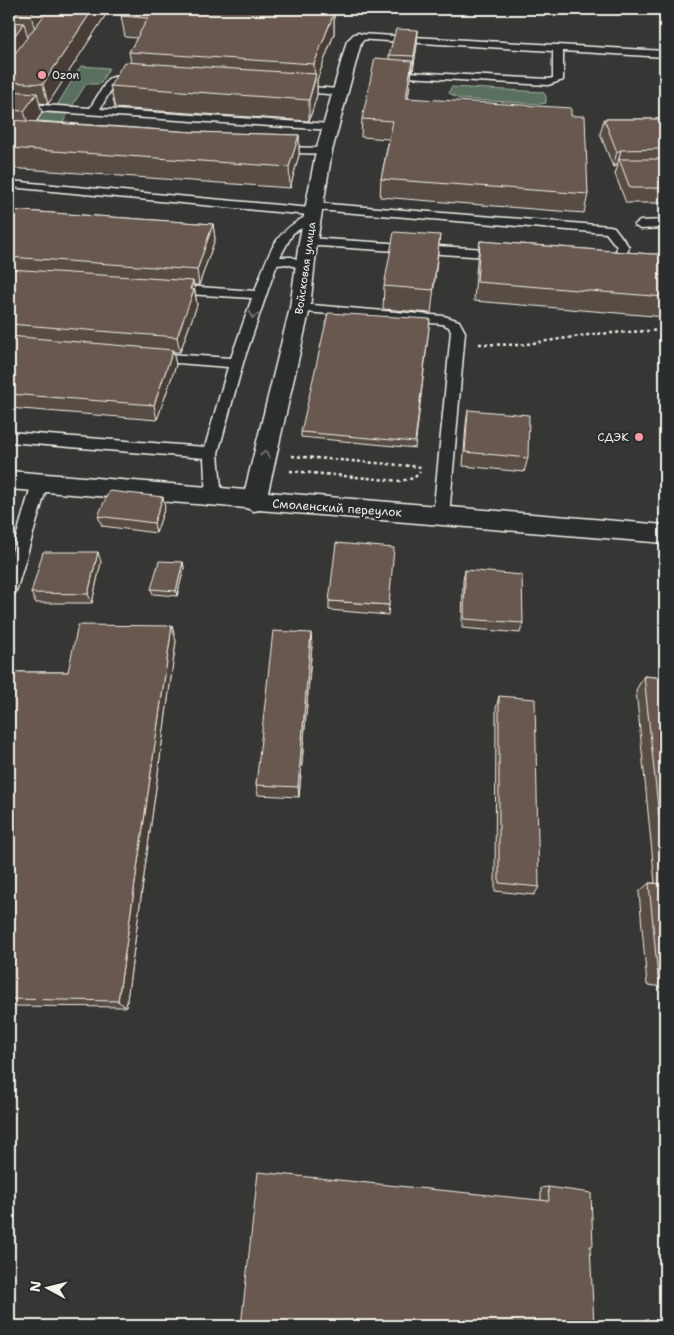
<svg xmlns="http://www.w3.org/2000/svg" width="674" height="1335" font-family="'Shantell Sans',sans-serif">
<rect width="100%" height="100%" fill="#363635"/>
<filter id="ink" filterUnits="userSpaceOnUse"><feTurbulence type="fractalNoise" baseFrequency=".02" numOctaves="2"/><feDisplacementMap in="SourceGraphic" scale="10" xChannelSelector="R" yChannelSelector="G"/><feConvolveMatrix kernelMatrix="1 2 1 2 8 2 1 2 1" color-interpolation-filters="sRGB"/></filter>
<g filter="url(#ink)">
<path fill="#58705d" stroke="#a6b0a2" d="M 81,66 L 109,68 L 100,84 L 86,84 L 71,108 L 56,107 Z
M 451,87 L 543,92 L 546,96 L 546,103 L 539,104 L 459,99 L 449,93 Z
M 33,112 L 68,114 L 56,134 L 21,131 Z"/>
<g fill="none" stroke-linecap="round" stroke-linejoin="round">
<g stroke="#f4f1e8" stroke-width="3">
<path id="service" d="M 359,34 L 665,51 L 665,57 L 563,51 L 563,80 L 548,85 L 390,76 L 387,75 L 387,71 L 548,79 L 553,78 L 553,51 L 356,39 L 354,37 Z
M 120,75 L 139,76 L 144,79 L 139,82 L 115,83 L 100,109 L 331,124 L 336,127 L 331,130 L 9,109 L 9,103 L 90,108 L 108,79 Z
M 295,86 L 340,89 L 345,92 L 340,95 L 291,91 L 291,87 Z
M 276,147 L 324,148 L 329,151 L 324,154 L 272,152 L 271,150 Z
M 9,181 L 311,208 L 311,204 L 315,203 L 610,226 L 614,227 L 629,247 L 624,260 C 615,264 605,268 597,260 L 599,257 L 615,255 L 617,247 L 606,233 L 317,210 L 319,212 L 314,215 L 318,218 L 316,220 L 293,233 L 280,257 L 292,257 L 311,266 L 305,270 L 287,264 L 277,265 L 272,278 L 243,363 L 218,453 L 222,499 L 219,503 L 209,503 L 206,499 L 204,458 L 9,442 L 9,432 L 205,447 L 228,367 L 152,361 L 145,357 L 152,353 L 231,358 L 252,298 L 171,293 L 165,289 L 171,285 L 255,291 C 268,256 273,231 309,215 L 9,187 Z
M 665,220 L 665,228 L 640,229 L 634,225 L 640,221 Z
M 308,238 L 502,250 L 508,254 L 502,258 L 304,245 L 302,242 L 304,239 Z
M 300,304 L 444,316 L 459,321 L 465,332 L 449,516 L 446,520 L 436,520 L 433,516 L 451,332 L 449,327 L 442,324 L 295,311 L 294,308 Z
M 40,477 L 45,479 L 48,483 L 17,588 L 15,593 L 9,595 L 9,562 L 32,483 L 35,479 Z"/>
</g>
<g stroke="#f4f1e8" stroke-width="3">
<path id="minor" d="M 110,9 L 167,9 L 170,12 C 164,19 116,16 110,9 Z
M 359,33 L 366,37 L 361,43 L 332,151 L 317,242 L 310,308 L 268,492 L 665,525 L 665,543 L 259,510 L 254,511 L 246,508 L 9,489 L 9,471 L 245,490 L 290,308 L 299,242 L 316,151 L 347,41 L 354,34 Z"/>
</g>
<path stroke="#f4f1e8" stroke-width="2.5" stroke-dasharray="3 3" stroke-linecap="butt" d="M 479,344 L 520,345 L 594,334 L 665,330
M 292,456 L 422,467
M 290,471 L 400,481 L 414,478 L 420,472"/>
<use href="#service" fill="#2a2d2e" fill-rule="evenodd"/>
<use href="#minor" fill="#2a2d2e" fill-rule="evenodd"/>
</g>
<path fill="#594d44" stroke="#f4f1e8" d="M 9,9 L 105,16 L 48,104 L 39,103 L 42,113 L 37,121 L 193,132 L 299,135 L 299,155 L 290,188 L 9,168 Z
M 334,13 L 334,34 L 317,80 L 317,95 L 309,121 L 115,108 L 110,86 L 131,62 L 129,52 L 137,38 L 125,37 L 121,16 Z
M 418,30 L 417,45 L 413,70 L 412,70 L 408,98 L 571,116 L 588,194 L 584,213 L 380,197 L 381,179 L 389,139 L 361,137 L 362,119 L 389,59 L 389,55 Z
M 604,119 L 665,119 L 665,203 L 626,203 L 615,174 L 618,165 L 613,167 L 600,134 Z
M 9,210 L 213,224 L 215,239 L 199,285 L 194,285 L 197,305 L 180,352 L 173,352 L 176,365 L 157,420 L 9,408 Z
M 440,235 L 431,313 L 383,309 L 384,286 Z
M 480,241 L 652,254 L 665,254 L 665,317 L 474,301 L 477,261 Z
M 430,319 L 415,448 L 301,437 L 301,432 Z
M 468,410 L 528,458 L 524,472 L 463,466 L 466,424 Z
M 165,507 L 156,533 L 102,526 L 98,516 Z
M 101,562 L 92,603 L 36,603 L 31,593 Z
M 183,562 L 184,568 L 177,596 L 153,594 L 151,589 Z
M 465,570 L 523,623 L 520,633 L 462,628 L 463,580 Z
M 329,601 L 389,605 L 388,615 L 329,610 Z
M 176,641 L 126,1007 L 9,1006 L 9,948 L 14,922 L 9,922 L 9,672 L 68,672 Z
M 312,645 L 299,797 L 258,795 L 256,785 Z
M 644,676 L 665,678 L 665,987 L 647,985 L 639,892 L 649,883 L 655,883 L 636,690 Z
M 499,696 L 539,887 L 534,895 L 495,891 L 496,708 Z
M 548,1187 L 590,1246 L 541,1200 L 541,1188 Z"/>
<path fill="#483e37" stroke="#f4f1e8" d="M 36,9 L 57,9 L 36,34 L 31,15 Z
M 93,9 L 103,9 L 105,16 L 48,104 L 43,84 Z
M 334,13 L 334,34 L 317,80 L 317,95 L 309,121 L 309,100 L 315,80 L 314,64 Z
M 24,23 L 29,43 L 9,70 L 9,43 Z
M 418,30 L 417,45 L 413,70 L 414,56 Z
M 412,61 L 411,79 L 405,116 L 406,98 Z
M 37,93 L 42,113 L 30,131 L 24,111 Z
M 299,135 L 299,155 L 290,188 L 289,167 Z
M 621,150 L 617,165 L 613,167 L 617,152 Z
M 213,224 L 215,239 L 199,285 L 197,270 Z
M 193,281 L 197,305 L 180,352 L 177,337 Z
M 173,350 L 176,365 L 157,420 L 154,405 Z
M 163,497 L 165,507 L 156,533 L 154,523 Z
M 98,552 L 101,562 L 92,603 L 88,594 Z
M 183,562 L 184,568 L 177,596 L 176,591 Z
M 172,626 L 176,641 L 126,1007 L 118,1001 Z
M 311,633 L 312,645 L 299,797 L 298,787 Z"/>
<path fill="#67594f" stroke="#f4f1e8" d="M 9,9 L 36,9 L 31,15 L 9,13 Z
M 49,9 L 93,9 L 43,84 L 9,82 L 9,61 Z
M 125,9 L 281,9 L 334,13 L 314,64 L 129,52 L 148,18 L 121,16 Z
M 9,22 L 24,23 L 9,43 Z
M 396,29 L 418,30 L 414,56 L 389,55 Z
M 375,58 L 412,61 L 406,98 L 571,108 L 571,116 L 585,116 L 588,194 L 381,179 L 393,121 L 362,119 Z
M 124,62 L 316,74 L 309,100 L 110,86 Z
M 9,91 L 37,93 L 24,111 L 9,110 Z
M 604,119 L 665,119 L 665,149 L 621,150 L 617,152 Z
M 9,120 L 193,132 L 299,135 L 289,167 L 9,148 Z
M 619,159 L 665,159 L 665,188 L 630,188 Z
M 9,210 L 213,224 L 197,270 L 9,257 Z
M 394,232 L 440,235 L 433,290 L 384,286 Z
M 480,241 L 652,254 L 665,254 L 665,297 L 477,282 Z
M 9,269 L 193,281 L 190,289 L 194,290 L 177,337 L 9,324 Z
M 328,313 L 430,319 L 415,442 L 301,432 Z
M 9,336 L 173,350 L 154,405 L 9,394 Z
M 468,410 L 529,415 L 528,458 L 465,452 Z
M 109,491 L 163,497 L 154,523 L 98,516 Z
M 336,543 L 394,548 L 389,605 L 329,601 Z
M 43,552 L 98,552 L 88,594 L 31,593 Z
M 159,561 L 183,562 L 176,591 L 151,589 Z
M 465,570 L 522,575 L 523,623 L 464,619 Z
M 78,625 L 172,626 L 118,1001 L 9,999 L 9,948 L 16,913 L 9,913 L 9,672 L 68,672 Z
M 273,631 L 311,633 L 298,787 L 256,785 Z
M 644,676 L 665,678 L 665,873 Z
M 499,696 L 535,699 L 539,887 L 499,883 Z
M 649,883 L 665,884 L 665,979 L 658,978 Z
M 258,1172 L 549,1201 L 548,1187 L 591,1193 L 593,1246 L 590,1246 L 594,1326 L 241,1326 Z"/>
<defs><path id="oneway-chevron" d="M-2-3.5L2.5 0L-2 3.5" fill="none" stroke-width="1.6" stroke-linecap="round" stroke-linejoin="round" transform="scale(1.25)"/></defs>
<g stroke="#71726f">
<use href="#oneway-chevron" transform="translate(253 315) rotate(110)"/>
<use href="#oneway-chevron" transform="translate(265 454) rotate(-77)"/>
</g>
</g>
<g fill="#ff9aa2" stroke="#2a2d2e" stroke-width="2">
<circle cx="42" cy="75" r="5"/>
<circle cx="639" cy="437" r="5"/>
</g>
<g text-anchor="middle" stroke-width="4.5" stroke-linejoin="round" paint-order="stroke">
<g font-size="11" fill="#f4f1e8" stroke="#2a2d2e" text-anchor="start">
<text x="52" y="79">Ozon</text>
</g>
<g font-size="11" fill="#f4f1e8" stroke="#2a2d2e">
<text transform="translate(305 268) rotate(-82)" y="4">Войсковая улица</text>
</g>
<g font-size="12" fill="#f4f1e8" stroke="#2a2d2e" text-anchor="end">
<text x="629" y="441">СДЭК</text>
</g>
<g font-size="12" fill="#f4f1e8" stroke="#2a2d2e">
<text transform="translate(337 508) rotate(4)" y="4">Смоленский переулок</text>
</g>
</g>
<rect width="674" height="1335" fill="none" stroke="#2a2d2e" stroke-width="30"/>
<rect x="15" y="15" width="644" height="1305" fill="none" stroke="#f4f1e8" stroke-width="2" filter="url(#ink)"/>
<g transform="translate(48 1288) rotate(277)" stroke="#2a2d2e" stroke-width="4" paint-order="stroke">
<path d="M0-4L9 19L0 12L-9 19Z" fill="#f4f1e8"/>
<text y="-8" font-size="14" font-weight="bold" text-anchor="middle" fill="#f4f1e8">N</text>
</g>
</svg>
